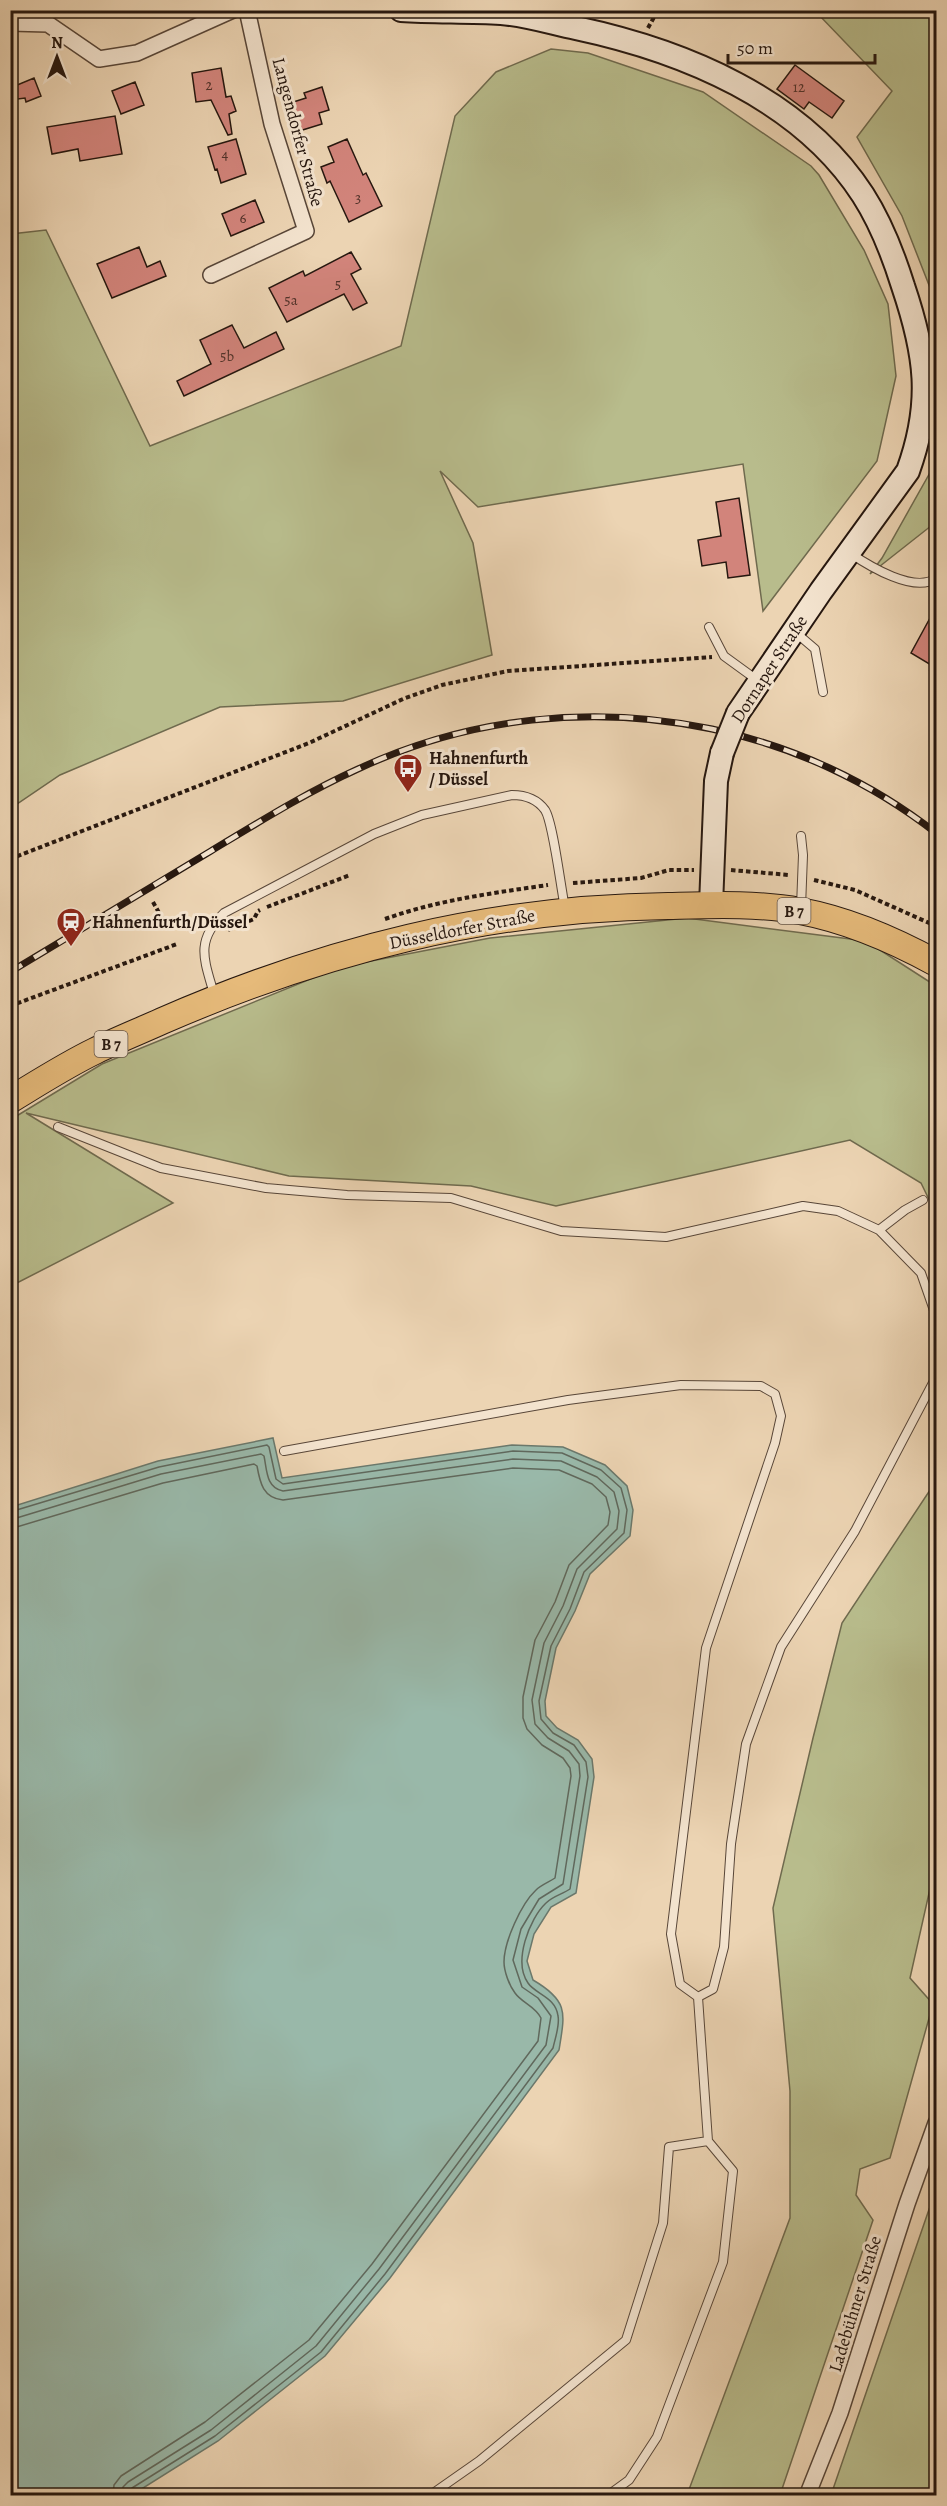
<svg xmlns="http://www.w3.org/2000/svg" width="947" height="2506" font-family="Alegreya,serif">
<rect width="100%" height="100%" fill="#ecd4b3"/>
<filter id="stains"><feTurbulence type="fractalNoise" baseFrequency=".00333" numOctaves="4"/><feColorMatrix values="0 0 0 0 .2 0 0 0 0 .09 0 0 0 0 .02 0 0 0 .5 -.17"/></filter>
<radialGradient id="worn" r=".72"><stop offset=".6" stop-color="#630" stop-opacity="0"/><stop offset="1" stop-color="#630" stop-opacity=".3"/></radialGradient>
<path fill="#b8bc8c" stroke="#6f6a4e" stroke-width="1.5" d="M 818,11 L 936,11 L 936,303 L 902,216 L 857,137 L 892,91 L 818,14 Z
M 551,49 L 588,53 L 703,92 L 811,166 L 819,175 L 864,250 L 888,304 L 896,376 L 877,461 L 763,611 L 743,464 L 478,507 L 440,471 L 473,543 L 492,655 L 343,701 L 220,707 L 60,775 L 11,808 L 11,234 L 46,230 L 150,446 L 401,346 L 455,116 L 496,72 Z
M 936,462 L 936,522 L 870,574 L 882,558 Z
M 687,918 L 866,941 L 936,986 L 936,1214 L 921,1183 L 850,1140 L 556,1206 L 471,1186 L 289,1176 L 26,1113 L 173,1203 L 11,1286 L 10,1120 L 102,1064 L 340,967 L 490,938 Z
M 936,1481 L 936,1862 L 910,1978 L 933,2004 L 890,2158 L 860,2169 L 856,2195 L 873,2220 L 780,2495 L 687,2495 L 790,2218 L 790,2091 L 773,1908 L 813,1738 L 842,1623 Z
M 936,2189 L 936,2495 L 831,2495 Z"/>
<path fill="#99b8a9" stroke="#6b786b" stroke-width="1.5" d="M 273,1438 L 282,1478 L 512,1445 L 563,1447 L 605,1465 L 627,1486 L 633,1510 L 630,1536 L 590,1574 L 575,1611 L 556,1648 L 545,1701 L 546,1716 L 557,1728 L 578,1740 L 592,1759 L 594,1777 L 576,1893 L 551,1907 L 534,1934 L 527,1961 L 533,1980 C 569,2001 565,2013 559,2050 L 390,2278 L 325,2356 L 218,2441 L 132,2495 L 11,2495 L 11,1507 L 158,1461 Z"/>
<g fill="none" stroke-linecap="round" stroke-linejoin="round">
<path stroke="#60685c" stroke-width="1.5" d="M 10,1512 L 159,1467 L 267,1445 L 269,1447 L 276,1479 L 283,1484 L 513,1451 L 562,1453 L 601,1470 L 621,1488 L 627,1510 L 624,1533 L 584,1572 L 570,1609 L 551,1646 L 539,1701 L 541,1719 L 553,1733 L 574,1745 L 586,1762 L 588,1777 L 570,1889 C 563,1894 553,1896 546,1903 C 529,1919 513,1962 528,1983 C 535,1994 556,1997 558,2016 C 560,2025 555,2039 553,2048 L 385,2274 L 321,2352 L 215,2436 L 132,2488 L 129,2496
M 10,1520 L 161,1474 L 261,1454 L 264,1456 C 267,1470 266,1488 283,1491 L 513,1459 L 561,1461 L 597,1477 L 614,1492 L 619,1511 L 617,1529 L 577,1569 L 563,1606 L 544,1643 L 532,1700 L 535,1724 L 548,1738 L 569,1751 L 579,1764 L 580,1776 L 563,1884 L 539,1899 L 521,1929 L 513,1960 L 522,1987 L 538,1998 L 551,2016 L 546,2045 L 379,2269 L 316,2346 L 211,2430 L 128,2482 L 123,2487 L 122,2496
M 10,1529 L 163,1483 L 254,1464 L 257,1466 C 260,1483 263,1498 283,1500 L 513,1468 L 559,1470 L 592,1484 L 606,1497 L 610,1512 L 608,1525 L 569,1565 L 555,1602 L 535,1640 L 523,1697 L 523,1718 L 527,1729 L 542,1745 L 563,1758 L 570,1768 L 571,1776 L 555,1878 C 549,1882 541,1885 536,1890 C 521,1904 504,1942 504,1962 C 504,1971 509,1985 515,1993 C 522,2003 535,2006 541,2018 L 538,2041 L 372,2264 L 309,2340 L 205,2422 L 121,2476 L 114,2485 L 113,2496"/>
</g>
<path fill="#d2847b" stroke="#26170f" stroke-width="1.5" d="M 795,65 L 844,101 L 832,118 L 809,102 L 804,109 L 777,89 Z
M 221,68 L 226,97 L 231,96 L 236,111 L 229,114 L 232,134 L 228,135 L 211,100 L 196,102 L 192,73 Z
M 34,78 L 41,96 L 26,102 L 25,98 L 10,100 L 10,88 Z
M 135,82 L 144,105 L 121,114 L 112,91 Z
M 322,87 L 329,110 L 319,113 L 322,124 L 296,132 L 287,104 L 306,98 L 304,93 Z
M 115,116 L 122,154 L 80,161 L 78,149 L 52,154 L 47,127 Z
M 236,139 L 246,174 L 221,183 L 217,169 L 215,170 L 208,147 Z
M 347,139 L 363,175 L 366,173 L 382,206 L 349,222 L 330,181 L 327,183 L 321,167 L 334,162 L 328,147 Z
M 255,200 L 264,222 L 231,236 L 222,214 Z
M 139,247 L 147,267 L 160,261 L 166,276 L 112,298 L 97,264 Z
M 351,252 L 361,269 L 351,274 L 367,303 L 353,310 L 344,294 L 287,322 L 269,288 L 303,271 L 305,276 Z
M 232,325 L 244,348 L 276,332 L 284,349 L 184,396 L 177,381 L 211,364 L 200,340 Z
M 739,498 L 750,575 L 728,578 L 726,562 L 702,566 L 698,540 L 721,536 L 716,502 Z
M 936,607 L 936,668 L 911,653 Z"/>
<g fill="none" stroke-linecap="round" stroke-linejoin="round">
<g stroke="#584638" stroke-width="10">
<path id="service" d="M 45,10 L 48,24
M 850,553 C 869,566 915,594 936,578
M 709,627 L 724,656 L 757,680
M 795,632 L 815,649 L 823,692
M 801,836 L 803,855 L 801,907
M 214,994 C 204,959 195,941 224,913 L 374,834 L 422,815 L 512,795 C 524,795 537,799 545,810 C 553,822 561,889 565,908
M 58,1127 L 161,1168 L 266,1188 L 347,1195 L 451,1198 L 561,1231 L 666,1237 L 803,1206 L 838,1211 L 879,1230 L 921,1273 L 936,1316
M 879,1230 L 905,1210 L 923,1200
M 284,1451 L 568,1400 L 681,1385 L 761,1386 L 775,1394 L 781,1416 L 775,1443 L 706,1648 L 671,1934 L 680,1984 L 698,1997 L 713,1989 L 724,1947 L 731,1844 L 746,1744 L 781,1647 L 855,1531 L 936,1377
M 698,1997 L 708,2141
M 429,2496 L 479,2461 L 626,2340 L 663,2223 L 669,2147 L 708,2141 L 733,2171 L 723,2262 L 657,2437 L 629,2480 L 607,2496"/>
</g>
<g stroke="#584638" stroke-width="18">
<path id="minor" d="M 10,23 L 48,24 L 99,59 L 137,53 L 233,10
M 211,275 L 306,231 L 272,124 L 247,10
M 807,2496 L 840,2413 L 907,2204 L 936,2123"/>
</g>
<g stroke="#26170f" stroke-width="26">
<path id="secondary" d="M 401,10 C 434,12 468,11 501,13 C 526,15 552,23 576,28 C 684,51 801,99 863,195 C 881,223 893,254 903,286 C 926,354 933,402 908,471 L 821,591 L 738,713
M 711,905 L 716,781 L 722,753"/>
</g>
<g stroke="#26170f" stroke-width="28">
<path id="primary" d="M 10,1100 C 38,1083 66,1065 95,1051 C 117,1040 140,1031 162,1021 C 325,950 490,908 668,906 C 711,905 757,903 800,911 C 848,920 894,940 936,963"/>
</g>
<path stroke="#26170f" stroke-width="4" stroke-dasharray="4.5 3" stroke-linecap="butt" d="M 648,28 L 658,10
M 930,669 L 936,674
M 10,859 L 309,743 L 403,699 L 442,685 L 508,671 L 712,657
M 731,870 L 789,875
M 814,880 L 855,890 L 936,926
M 573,883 L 641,878 L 669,870 L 694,870
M 153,902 L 168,929
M 267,907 L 350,875
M 194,915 L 204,920
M 385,919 C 438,900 493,893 548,885
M 228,930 L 254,919 L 258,911 L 260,910
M 10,1006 L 177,944"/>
<use href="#service" stroke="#f3e3ce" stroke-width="8"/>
<use href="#minor" stroke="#f3e3ce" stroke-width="15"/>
<use href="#secondary" stroke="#f3e3ce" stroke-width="22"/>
<use href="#primary" stroke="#e6ba7a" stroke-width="26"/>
<g stroke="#26170f" stroke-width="7">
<path id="rail" d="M 10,972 C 77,932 144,891 211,851 C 259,822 307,792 358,769 C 469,717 593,704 712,729 C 793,746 871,782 936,833"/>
</g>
<use href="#rail" stroke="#f3e3ce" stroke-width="4.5" stroke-dasharray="14" stroke-linecap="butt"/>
<g stroke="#26170f" stroke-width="26" stroke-linecap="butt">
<path id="secondary-bridge" d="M 722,753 L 738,713"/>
</g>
<use href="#secondary-bridge" stroke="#f3e3ce" stroke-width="22"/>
</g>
<defs>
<g id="bus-pin" transform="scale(1.5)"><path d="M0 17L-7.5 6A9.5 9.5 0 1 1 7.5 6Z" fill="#8f2418" stroke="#f3e3ce"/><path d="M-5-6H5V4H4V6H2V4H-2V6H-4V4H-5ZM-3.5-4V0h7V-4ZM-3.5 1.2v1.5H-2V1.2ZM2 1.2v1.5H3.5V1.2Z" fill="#fff"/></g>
<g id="station-pin" transform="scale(1.5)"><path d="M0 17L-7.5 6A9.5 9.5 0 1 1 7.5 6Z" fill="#8f2418" stroke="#f3e3ce"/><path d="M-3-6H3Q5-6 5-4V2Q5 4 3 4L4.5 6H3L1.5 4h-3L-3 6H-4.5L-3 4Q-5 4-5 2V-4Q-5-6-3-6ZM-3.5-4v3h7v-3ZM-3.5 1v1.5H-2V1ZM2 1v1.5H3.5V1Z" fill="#fff"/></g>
</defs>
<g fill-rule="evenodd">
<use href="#bus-pin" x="408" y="768"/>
<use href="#station-pin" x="71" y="922"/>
</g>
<g text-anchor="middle" stroke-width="6" stroke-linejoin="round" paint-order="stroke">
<g font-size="15" fill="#51322a">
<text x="209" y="90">2</text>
<text x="799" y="92">12</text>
<text x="225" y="159">4</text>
<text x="358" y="203">3</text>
<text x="243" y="223">6</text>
<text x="338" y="289">5</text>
<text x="291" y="305">5a</text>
<text x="227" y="361">5b</text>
</g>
<g fill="#f3e3ce" stroke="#645448" stroke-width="1.5">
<rect x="777.5" y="898" width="33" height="26" rx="4.5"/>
<rect x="94.5" y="1031" width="33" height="26" rx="4.5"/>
</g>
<g font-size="16" font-weight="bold" fill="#26170f">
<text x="794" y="917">B 7</text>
<text x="111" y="1050">B 7</text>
</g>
<g font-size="18" fill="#26170f" stroke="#f3e3ce">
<text transform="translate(298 132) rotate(75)" y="6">Langendorfer Straße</text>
<text transform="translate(769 669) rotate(-57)" y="6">Dornaper Straße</text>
<text transform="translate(462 929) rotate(-11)" y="6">Düsseldorfer Straße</text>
<text transform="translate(855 2304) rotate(-73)" y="6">Ladebühner Straße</text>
</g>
<g font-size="18" font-weight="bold" fill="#26170f" stroke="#f3e3ce" text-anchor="start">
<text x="429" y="764">Hahnenfurth<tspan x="429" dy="21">/ Düssel</tspan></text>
<text x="92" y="928">Hahnenfurth/Düssel</text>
</g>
</g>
<rect width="947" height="2506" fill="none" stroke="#ecd4b3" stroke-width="36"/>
<rect x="12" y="12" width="923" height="2482" fill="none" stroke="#26170f" stroke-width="3"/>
<rect x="18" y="18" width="911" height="2470" fill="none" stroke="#26170f" stroke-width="1.5"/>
<g transform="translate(57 57)" stroke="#f3e3ce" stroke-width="4.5" paint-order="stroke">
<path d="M0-4.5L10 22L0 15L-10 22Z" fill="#26170f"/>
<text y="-9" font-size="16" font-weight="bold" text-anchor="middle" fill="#26170f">N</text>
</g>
<path d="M728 54v9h147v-9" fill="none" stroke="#26170f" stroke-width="3"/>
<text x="737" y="54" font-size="18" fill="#26170f" stroke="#f3e3ce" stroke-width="4.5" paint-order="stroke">50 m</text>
<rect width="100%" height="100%" filter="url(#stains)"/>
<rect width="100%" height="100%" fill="url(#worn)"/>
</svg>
